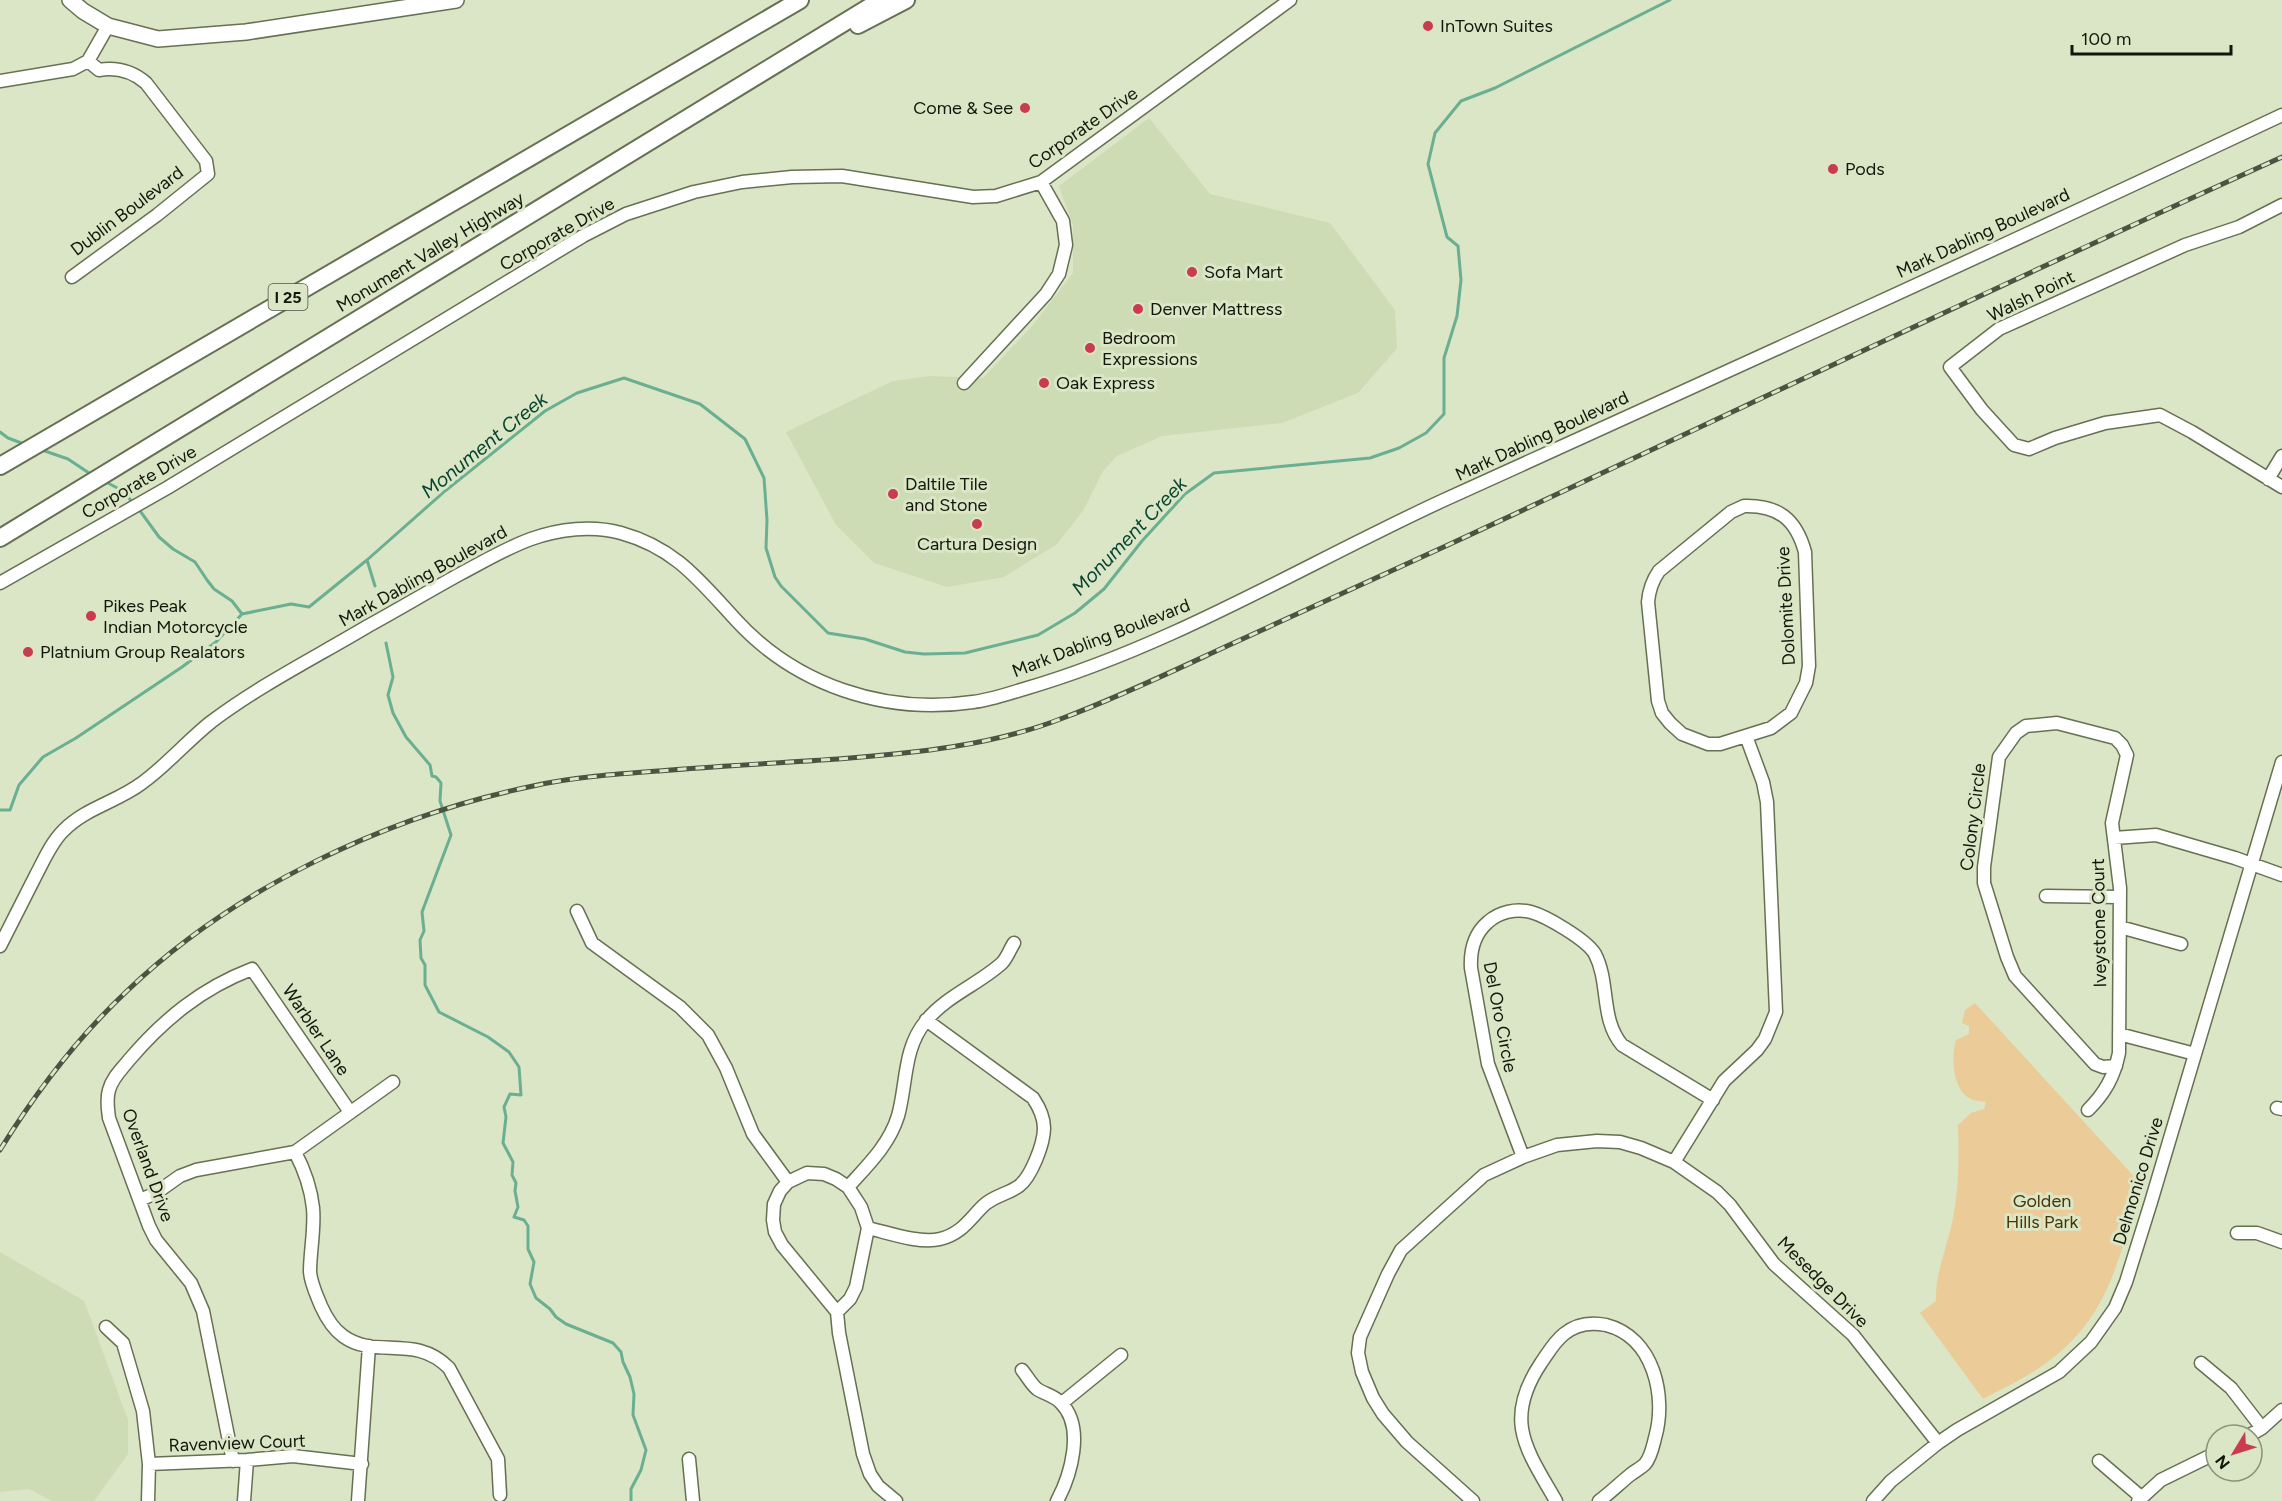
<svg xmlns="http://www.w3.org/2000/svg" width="2282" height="1501" font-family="Figtree,sans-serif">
<rect width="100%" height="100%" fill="#dae6c5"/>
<path fill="#cddcb5" d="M 1149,118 L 1210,194 L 1330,223 L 1395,310 L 1397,348 L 1358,393 L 1282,423 L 1162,436 L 1117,456 L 1103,471 L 1083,511 L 1057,544 L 1004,577 L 947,587 L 874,563 L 836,525 L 786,432 L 893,381 L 931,376 L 983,378 L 1033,325 L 1073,273 L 1073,225 L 1059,186 Z
M 0,1252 L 84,1301 L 89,1314 L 128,1420 L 128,1454 L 94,1501 L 52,1501 L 29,1489 L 0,1492 Z"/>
<path fill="#ebcc98" d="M 1975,1003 L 2141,1184 C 2119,1258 2109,1322 2039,1368 C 2021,1380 2002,1389 1983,1399 L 1920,1313 L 1936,1301 C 1935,1274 1946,1250 1952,1223 C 1959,1191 1959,1158 1958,1125 L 1971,1113 L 1984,1109 L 1986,1102 C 1982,1101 1975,1101 1971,1099 C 1952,1090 1951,1057 1956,1040 L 1969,1034 L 1969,1026 L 1962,1023 L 1965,1010 Z"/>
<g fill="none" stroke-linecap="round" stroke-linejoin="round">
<path stroke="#6baf93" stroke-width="3" d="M 0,432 L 8,438 L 24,444
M 42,450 L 68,459 L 92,475
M 106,482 L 123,491 L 133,503
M 138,508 L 159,537 L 173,549 L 195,562 L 207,580 L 214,589 L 232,601 L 242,614
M 367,560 L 375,586
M 386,643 L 393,677 L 388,695 L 393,713 L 406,737 L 430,765 L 432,776 L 436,777 L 441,783 L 440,801 L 451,835 L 422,912 L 424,931 L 420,940 L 421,958 L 425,965 L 425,985 L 439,1012 L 488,1037 L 509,1052 L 519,1067 L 521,1095 L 510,1094 L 504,1107 L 506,1117 L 503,1143 L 513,1162 L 512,1175 L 516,1183 L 515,1191 L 518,1207 L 514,1217 L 524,1220 L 528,1226 L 528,1249 L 534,1262 L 530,1284 L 536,1298 L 550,1309 L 556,1317 L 566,1324 L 613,1343 L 621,1352 L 623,1362 L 630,1377 L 634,1394 L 633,1415 L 646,1450 L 641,1470 L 631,1489 L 631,1501
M 0,810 L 10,810 L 19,785 L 43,757 L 76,738 L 182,667 L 216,642 L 242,614 L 291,604 L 309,607 L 367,560 L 445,491 L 545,411 L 577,393 L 624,378 L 700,404 L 745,439 L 764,478 L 767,520 L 766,548 L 775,577 L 781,586 L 828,633 L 865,639 L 905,652 L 924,654 L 965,653 L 1038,635 L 1075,613 L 1104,589 L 1142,541 L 1185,494 L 1214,473 L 1370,458 L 1399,448 L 1426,433 L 1444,414 L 1444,358 L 1457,316 L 1461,280 L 1458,246 L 1447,237 L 1428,164 L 1435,133 L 1461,101 L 1495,88 L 1670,0"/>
<g stroke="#667053" stroke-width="15">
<path id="minor" d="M 0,81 L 73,69 L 88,61 L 108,26
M 2282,205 L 2239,227 L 2185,245 L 1999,329 L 1950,367 L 1982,410 L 2014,445 L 2029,449 L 2055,438 L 2105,423 L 2160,415 L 2192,432 L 2282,487
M 72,277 L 157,215 L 208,174 L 206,161 L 146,83 C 132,71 117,67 99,70 L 88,61
M 964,383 L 1046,294 L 1059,274 L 1066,245 L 1063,221 L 1041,182
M 2268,479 L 2282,456
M 1744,506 C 1778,505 1796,519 1805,552 L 1809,666 L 1806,683 L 1791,713 L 1771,728 L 1720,744 L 1708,744 L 1682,734 L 1670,723 L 1662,713 L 1658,701 L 1648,602 C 1649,590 1652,581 1659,571 L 1731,512 Z
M 0,583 L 167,488 L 583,236 L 626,214 L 694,192 L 742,182 L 792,177 L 842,176 L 973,197 L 996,196 L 1041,182 L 1290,0
M 2114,838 L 2156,835 L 2235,858 L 2282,875
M 2046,896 L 2120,897
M 577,911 L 592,943 L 680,1007 L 708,1035 L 726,1068 L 753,1134 L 788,1182
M 2120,927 L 2181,944
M 0,946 C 12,922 24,899 36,875 C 44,860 51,843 63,831 C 85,808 117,802 142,783 C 167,765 187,741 211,722 C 260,685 316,657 368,626 C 399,609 429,591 460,574 C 483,562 506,548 531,539 C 559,529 592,525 621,533 C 675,548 699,580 735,619 C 795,685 884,715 973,702 C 990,700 1007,694 1024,689 C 1172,646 1305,564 1444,500 C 1724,373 2004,246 2282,115
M 2119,1034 L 2195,1054
M 2277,1108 L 2282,1109
M 2088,1110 C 2105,1093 2114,1077 2119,1053 L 2120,888 L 2112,823 L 2127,755 L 2122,745 L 2115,738 L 2057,723 L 2026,726 L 2016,733 L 1999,757 L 1984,867 L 1984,883 L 2007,957 L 2015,976 L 2095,1064 L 2103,1067 L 2116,1066
M 295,1152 C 304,1169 311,1189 313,1208 C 315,1229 310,1251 310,1272 C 311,1284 317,1296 321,1306 C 326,1317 333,1329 343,1336 C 376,1360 414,1333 449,1368 L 498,1459 L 500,1495
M 1523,1157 L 1488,1064 L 1471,968 C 1470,950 1474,934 1488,922 C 1499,912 1516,908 1531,912 C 1546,916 1587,940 1595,954 C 1610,983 1600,1019 1622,1045 L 1713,1100
M 1674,1162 L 1724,1081 L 1757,1050 L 1765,1039 L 1776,1012 L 1767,802 L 1763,782 L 1746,736
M 848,1187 C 868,1165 889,1145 898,1116 C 907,1084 903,1048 926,1021 C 946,996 979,984 1002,963 C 1007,958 1010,949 1014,943
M 140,1200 L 156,1193 L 180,1176 L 196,1170 L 295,1152 L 393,1082
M 868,1228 C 889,1233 920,1244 940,1239 C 961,1234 969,1220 983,1206 C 993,1196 1008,1194 1019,1186 C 1031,1177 1044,1144 1044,1128 C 1044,1117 1039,1107 1033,1098 L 926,1020
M 2237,1233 L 2257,1233 L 2282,1242
M 837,1312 L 850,1299 L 856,1287 L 868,1228 L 861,1207 L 848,1187 L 836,1179 L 824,1174 L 807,1173 L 788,1182 L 780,1191 L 774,1204 L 773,1220 L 775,1232 L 782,1245 L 837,1312 L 839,1333 L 863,1454 L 870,1474 L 878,1486 L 896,1501
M 106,1327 L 123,1343 L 143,1411 L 149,1464 L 148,1501
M 2201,1363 L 2231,1388 L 2262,1428
M 1022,1370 C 1027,1376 1031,1384 1037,1389 C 1044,1394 1054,1395 1061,1403 C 1085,1427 1071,1475 1057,1501
M 1062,1403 L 1121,1355
M 2250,1435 L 2262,1428 L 2282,1410
M 689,1459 L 693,1501
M 233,1461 L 203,1311 L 191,1283 L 156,1240 L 149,1226 L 109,1118 C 108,1109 106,1100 109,1090 C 112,1078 122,1069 129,1060 C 164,1019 202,988 252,969 L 350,1112
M 2099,1461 L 2141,1497
M 149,1464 L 247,1460 L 293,1456 L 362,1464
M 244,1501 L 247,1460
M 358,1501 L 369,1346
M 1473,1501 L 1407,1442 L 1383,1414 L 1373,1398 L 1362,1372 L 1358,1353 L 1360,1337 L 1388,1274 L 1401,1250 L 1484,1175 L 1523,1157 L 1557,1145 L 1597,1141 L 1620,1142 L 1641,1148 L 1674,1162 L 1717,1192 L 1730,1205 L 1774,1264 L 1853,1335 L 1938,1443
M 1556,1501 C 1526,1449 1503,1420 1541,1363 C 1548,1353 1554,1342 1564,1334 C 1576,1324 1591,1322 1606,1325 C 1654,1337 1667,1397 1655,1438 C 1653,1446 1651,1457 1645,1464 C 1641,1468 1635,1471 1630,1475 C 1620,1483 1610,1493 1599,1501
M 1873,1501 L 1891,1481 L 1938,1443 L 1957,1430 L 2059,1372 L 2091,1342 L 2115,1308 L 2126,1282 L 2151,1202 L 2282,762
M 2138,1501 L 2161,1480 L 2216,1453"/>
</g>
<g stroke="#667053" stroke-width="18">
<path id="major" d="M 70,0 L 83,11 L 108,26 L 158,39 L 246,32 L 456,0"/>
</g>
<g stroke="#667053" stroke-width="20">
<path id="highway" d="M 858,25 L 906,0
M 0,466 L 800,0
M 0,538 L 881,0"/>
</g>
<use href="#minor" stroke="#fff" stroke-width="12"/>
<use href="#major" stroke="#fff" stroke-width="15"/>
<use href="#highway" stroke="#fff" stroke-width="16"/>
<g stroke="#4d5341" stroke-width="5">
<path id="rail" d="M 0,1150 C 36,1092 77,1038 127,991 C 234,888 388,816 533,786 C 574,777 617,774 659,771 C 719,766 778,763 838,759 C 914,753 992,746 1063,718 C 1119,697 1173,671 1227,646 C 1301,612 1374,579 1448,545 C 1726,416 2003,283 2282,157"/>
</g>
<use href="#rail" stroke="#dae6c5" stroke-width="3" stroke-dasharray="9" stroke-linecap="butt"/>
</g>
<g fill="#ca3a50" stroke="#dae6c5" stroke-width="2">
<circle cx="1428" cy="26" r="6"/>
<circle cx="1025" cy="108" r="6"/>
<circle cx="1833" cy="169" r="6"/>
<circle cx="1192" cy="272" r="6"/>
<circle cx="1138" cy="309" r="6"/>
<circle cx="1090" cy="348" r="6"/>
<circle cx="1044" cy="383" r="6"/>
<circle cx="893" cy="494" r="6"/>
<circle cx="977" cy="524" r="6"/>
<circle cx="91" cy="616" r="6"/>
<circle cx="28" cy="652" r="6"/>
</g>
<g text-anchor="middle" stroke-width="6" stroke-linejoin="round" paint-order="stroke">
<rect fill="#dae6c5" stroke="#4f5543" stroke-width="1.5" x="268.5" y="284" width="39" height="26" rx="4.5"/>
<g font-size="16" font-weight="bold" fill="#13170b">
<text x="288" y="303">I 25</text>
</g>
<g font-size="18" fill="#13170b" stroke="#dae6c5" text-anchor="start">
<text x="1440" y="32">InTown Suites</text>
<text x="1013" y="114" text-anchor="end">Come &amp; See</text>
<text x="1845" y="175">Pods</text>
<text x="1204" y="278">Sofa Mart</text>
<text x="1150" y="315">Denver Mattress</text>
<text x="1102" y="344">Bedroom<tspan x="1102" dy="21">Expressions</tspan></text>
<text x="1056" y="389">Oak Express</text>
<text x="905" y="490">Daltile Tile<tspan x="905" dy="21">and Stone</tspan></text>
<text x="977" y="550" text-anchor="middle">Cartura Design</text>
<text x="103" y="612">Pikes Peak<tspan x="103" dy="21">Indian Motorcycle</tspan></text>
<text x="40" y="658">Platnium Group Realators</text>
</g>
<g font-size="18" fill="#13170b" stroke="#dae6c5">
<text transform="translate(1083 128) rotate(-35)" y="6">Corporate Drive</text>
<text transform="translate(127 211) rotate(-37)" y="6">Dublin Boulevard</text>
<text transform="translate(1983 233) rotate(-25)" y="6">Mark Dabling Boulevard</text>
<text transform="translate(557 234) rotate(-30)" y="6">Corporate Drive</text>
<text transform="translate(430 252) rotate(-31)" y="6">Monument Valley Highway</text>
<text transform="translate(2031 296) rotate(-26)" y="6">Walsh Point</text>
<text transform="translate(1542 436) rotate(-25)" y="6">Mark Dabling Boulevard</text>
<text transform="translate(139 482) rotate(-30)" y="6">Corporate Drive</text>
<text transform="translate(423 576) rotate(-29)" y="6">Mark Dabling Boulevard</text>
<text transform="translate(1786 606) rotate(-93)" y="6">Dolomite Drive</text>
<text transform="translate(1101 638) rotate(-21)" y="6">Mark Dabling Boulevard</text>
<text transform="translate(1973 817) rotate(-83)" y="6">Colony Circle</text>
<text transform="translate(2099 923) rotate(-91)" y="6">Iveystone Court</text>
<text transform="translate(1500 1017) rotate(79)" y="6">Del Oro Circle</text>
<text transform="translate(316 1030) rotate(56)" y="6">Warbler Lane</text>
<text transform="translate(148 1165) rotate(70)" y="6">Overland Drive</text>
<text transform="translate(2138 1181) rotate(-73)" y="6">Delmonico Drive</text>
<text transform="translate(1823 1282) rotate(45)" y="6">Mesedge Drive</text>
<text transform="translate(237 1443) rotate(-2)" y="6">Ravenview Court</text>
</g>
<g font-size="18" fill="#4a3406" stroke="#dae6c5">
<text x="2042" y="1207">Golden<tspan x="2042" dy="21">Hills Park</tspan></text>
</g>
<g font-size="20" font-style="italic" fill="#094432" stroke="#dae6c5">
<text transform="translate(484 445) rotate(-39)" y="7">Monument Creek</text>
<text transform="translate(1129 536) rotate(-46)" y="7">Monument Creek</text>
</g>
</g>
<g transform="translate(2234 1453) rotate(232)"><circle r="28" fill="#dae6c5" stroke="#8a937b" stroke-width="1.5"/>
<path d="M0-4.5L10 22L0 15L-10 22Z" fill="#ca3a50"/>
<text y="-9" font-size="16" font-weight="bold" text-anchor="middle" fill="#13170b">N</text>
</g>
<path d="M2072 45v9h159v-9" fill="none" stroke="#13170b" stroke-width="3"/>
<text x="2081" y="45" font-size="18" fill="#13170b" stroke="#dae6c5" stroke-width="4.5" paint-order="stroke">100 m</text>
</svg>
